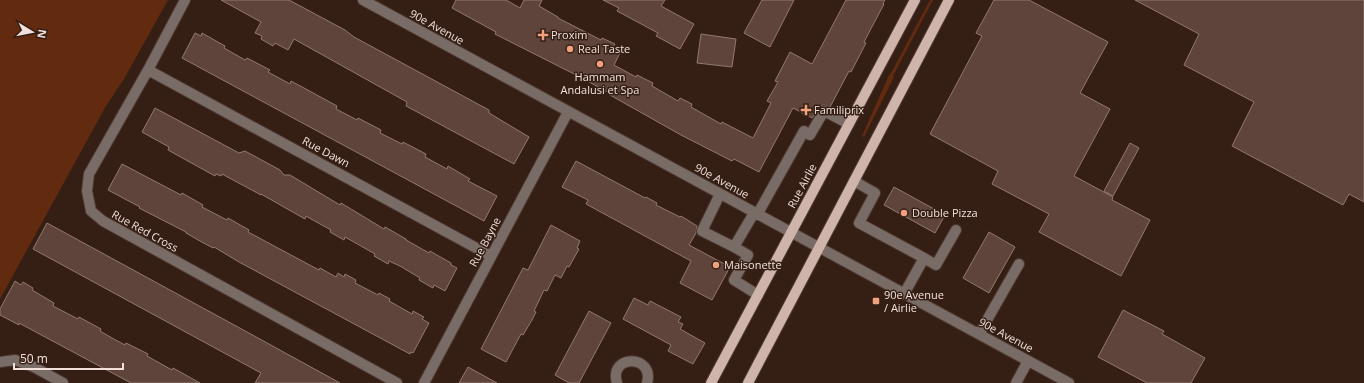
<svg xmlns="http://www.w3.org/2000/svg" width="1364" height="383" font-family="'Open Sans',sans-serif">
<rect width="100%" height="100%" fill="#351f15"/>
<path fill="#622a0f" d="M 0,0 L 168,0 L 124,79 L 106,106 L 0,299 Z
M 930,0 L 933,0 L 893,76 L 894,77 L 864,137 L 862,136 L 889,75 L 890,75 Z"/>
<path fill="#5e443a" stroke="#93786c" d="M 221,0 L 289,0 L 345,30 L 354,37 L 476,103 L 489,110 L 489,113 L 529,137 L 514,164 L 406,106 L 407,102 L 294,39 L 288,50 L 275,43 L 273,46 L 261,39 L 262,36 L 255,33 L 261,22 Z
M 456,0 L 506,0 L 520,8 L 524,0 L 542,0 L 539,6 L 558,17 L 558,18 L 601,40 L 602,38 L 615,44 L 613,47 L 621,51 L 614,65 L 636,77 L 637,75 L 653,83 L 652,86 L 678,101 L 680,98 L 692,104 L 691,107 L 721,124 L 722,122 L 753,138 L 771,103 L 767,101 L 778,82 L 775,81 L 790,52 L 812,64 L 846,0 L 885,0 L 883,3 L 884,4 L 864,42 L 866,43 L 851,72 L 849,71 L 830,107 L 824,105 L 820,106 L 812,118 L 793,108 L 759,172 L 734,159 L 732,161 L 681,135 L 610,95 L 611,94 L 580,77 L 495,34 L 496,32 L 452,8 Z
M 603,0 L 665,0 L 661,6 L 694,24 L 680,49 L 656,36 L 658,33 L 617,11 L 619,8 Z
M 762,0 L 794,0 L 770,47 L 744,33 Z
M 994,0 L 1029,0 L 1108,42 L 1080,93 L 1110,109 L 1074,176 L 1113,197 L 1112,200 L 1150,220 L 1121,276 L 1039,232 L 1049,214 L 992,184 L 998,171 L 930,134 L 982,36 L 976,33 Z
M 1135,0 L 1364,0 L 1364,202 L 1349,194 L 1343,205 L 1232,146 L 1254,102 L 1184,65 L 1199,34 Z
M 195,33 L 201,36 L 202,33 L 225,46 L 224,48 L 245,60 L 247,58 L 270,70 L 268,72 L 290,84 L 291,81 L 304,88 L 337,106 L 336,109 L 357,120 L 358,118 L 381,130 L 380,133 L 402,144 L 403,142 L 426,154 L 425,157 L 447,169 L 448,166 L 470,179 L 468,181 L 497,196 L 484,221 L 182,58 Z
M 701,34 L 736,39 L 732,67 L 697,63 Z
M 155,108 L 239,153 L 245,151 L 280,170 L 284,175 L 290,175 L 340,205 L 341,203 L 384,229 L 385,227 L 406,239 L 406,240 L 429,253 L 430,251 L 451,263 L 451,265 L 457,268 L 445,291 L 434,285 L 433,288 L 419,280 L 420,278 L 400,266 L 389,261 L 388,264 L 374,256 L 375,254 L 345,237 L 344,240 L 330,232 L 331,230 L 311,219 L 306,216 L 305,219 L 261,194 L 261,195 L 222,174 L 221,176 L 216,174 L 215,176 L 168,150 L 169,147 L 142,132 Z
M 1130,143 L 1139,148 L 1113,196 L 1104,191 Z
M 576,161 L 645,198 L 646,197 L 657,203 L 656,205 L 680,217 L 681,216 L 697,226 L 696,233 L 689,245 L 730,267 L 712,300 L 680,283 L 691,261 L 586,204 L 588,200 L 562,187 Z
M 122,164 L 181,195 L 182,193 L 203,205 L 202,207 L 227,220 L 228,218 L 249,230 L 248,232 L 319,270 L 320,268 L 336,277 L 338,273 L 344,277 L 345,274 L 356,280 L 355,283 L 378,295 L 379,293 L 390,299 L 389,301 L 412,314 L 413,311 L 424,317 L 422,319 L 429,323 L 413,353 L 411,352 L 410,354 L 239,262 L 214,247 L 213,248 L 200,241 L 186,233 L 186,232 L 139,208 L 140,207 L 108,190 Z
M 894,187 L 945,215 L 935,233 L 884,205 Z
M 47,223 L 247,332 L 340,383 L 255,383 L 261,373 L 33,249 Z
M 551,225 L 580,241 L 577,248 L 579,249 L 569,267 L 567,266 L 561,278 L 555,275 L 547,291 L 544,290 L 534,311 L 536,312 L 532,320 L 523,335 L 521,334 L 506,362 L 481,349 L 523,268 L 528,270 Z
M 989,232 L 1015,247 L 989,293 L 963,278 Z
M 15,281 L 21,285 L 23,282 L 33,288 L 32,290 L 54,303 L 53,306 L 78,319 L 79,317 L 101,329 L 100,331 L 112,338 L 125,345 L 126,343 L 148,354 L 147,356 L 172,370 L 173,368 L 200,383 L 131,383 L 19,323 L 19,325 L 0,315 L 0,309 Z
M 634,298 L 648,305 L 650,301 L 681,317 L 678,322 L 683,324 L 680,329 L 705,343 L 693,364 L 668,351 L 671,345 L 623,319 Z
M 1123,310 L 1164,331 L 1162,334 L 1205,358 L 1191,383 L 1147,383 L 1098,357 Z
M 589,311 L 611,323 L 579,383 L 569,383 L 555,375 Z
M 468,367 L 497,383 L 459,383 Z"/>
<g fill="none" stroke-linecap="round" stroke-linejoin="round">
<g stroke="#4f3a31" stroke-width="12">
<path id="minor" d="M 185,0 L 148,70 L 89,174 L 87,191 L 91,211 L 103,221 L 397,383
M 363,0 L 1069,383
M 148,70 L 491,256
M 854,181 L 875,193 L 859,223 L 924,258
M 720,194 L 702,231 L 734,247
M 754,213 L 734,247 L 748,255 L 734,280 L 758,295
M 757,215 L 804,131 L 810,135 L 824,111 L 849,124
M 904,294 L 924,258 L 936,265 L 956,230
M 979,334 L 1019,264
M 0,362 L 15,360 L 34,367 L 63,383
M 424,383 L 568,112
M 617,383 C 608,354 655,354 647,383
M 1016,383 L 1028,361"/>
</g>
<g stroke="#4f3a31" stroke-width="12">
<path id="major" d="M 711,383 L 915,0
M 748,383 L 949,0"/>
</g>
<use href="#minor" stroke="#796c67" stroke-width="10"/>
<use href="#major" stroke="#ceb4aa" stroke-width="10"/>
</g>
<g fill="#f2a17e" stroke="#351f15" stroke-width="1.5">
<path d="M541 29h4v4h4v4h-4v4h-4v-4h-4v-4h4z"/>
<circle cx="570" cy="49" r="4"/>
<circle cx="600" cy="64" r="4"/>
<path d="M804 104h4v4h4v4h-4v4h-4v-4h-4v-4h4z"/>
<circle cx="904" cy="213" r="4"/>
<circle cx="716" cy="265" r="4"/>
<rect x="872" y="297" width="8" height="8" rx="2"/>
</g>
<g text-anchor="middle" stroke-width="3" stroke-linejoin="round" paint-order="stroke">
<g font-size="11" fill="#f1e1da" stroke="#351f15">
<text transform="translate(437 27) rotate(29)" y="4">90e Avenue</text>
<text transform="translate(326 152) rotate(28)" y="4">Rue Dawn</text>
<text transform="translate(722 181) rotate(29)" y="4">90e Avenue</text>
<text transform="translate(802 186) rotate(-62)" y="4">Rue Airlie</text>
<text transform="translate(145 231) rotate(29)" y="4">Rue Red Cross</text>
<text transform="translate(485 242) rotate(-62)" y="4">Rue Bayne</text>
<text transform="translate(1006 335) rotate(28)" y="4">90e Avenue</text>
</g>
<g font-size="11" fill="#f1e1da" stroke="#351f15" text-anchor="start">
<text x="551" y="39">Proxim</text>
<text x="578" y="53">Real Taste</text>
<text x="600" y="81" text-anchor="middle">Hammam<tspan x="600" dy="13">Andalusi et Spa</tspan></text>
<text x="814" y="114">Familiprix</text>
<text x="912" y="217">Double Pizza</text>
<text x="724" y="269">Maisonette</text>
<text x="884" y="299">90e Avenue<tspan x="884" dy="13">/ Airlie</tspan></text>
</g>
</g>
<g transform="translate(32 32) rotate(100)" stroke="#351f15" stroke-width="3" paint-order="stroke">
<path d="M0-3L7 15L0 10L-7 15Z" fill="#f1e1da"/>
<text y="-6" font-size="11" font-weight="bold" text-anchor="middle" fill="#f1e1da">N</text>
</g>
<path d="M14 363v6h109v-6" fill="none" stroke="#f1e1da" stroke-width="2"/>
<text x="20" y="363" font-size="12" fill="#f1e1da" stroke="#351f15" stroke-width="3" paint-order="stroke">50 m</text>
</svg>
